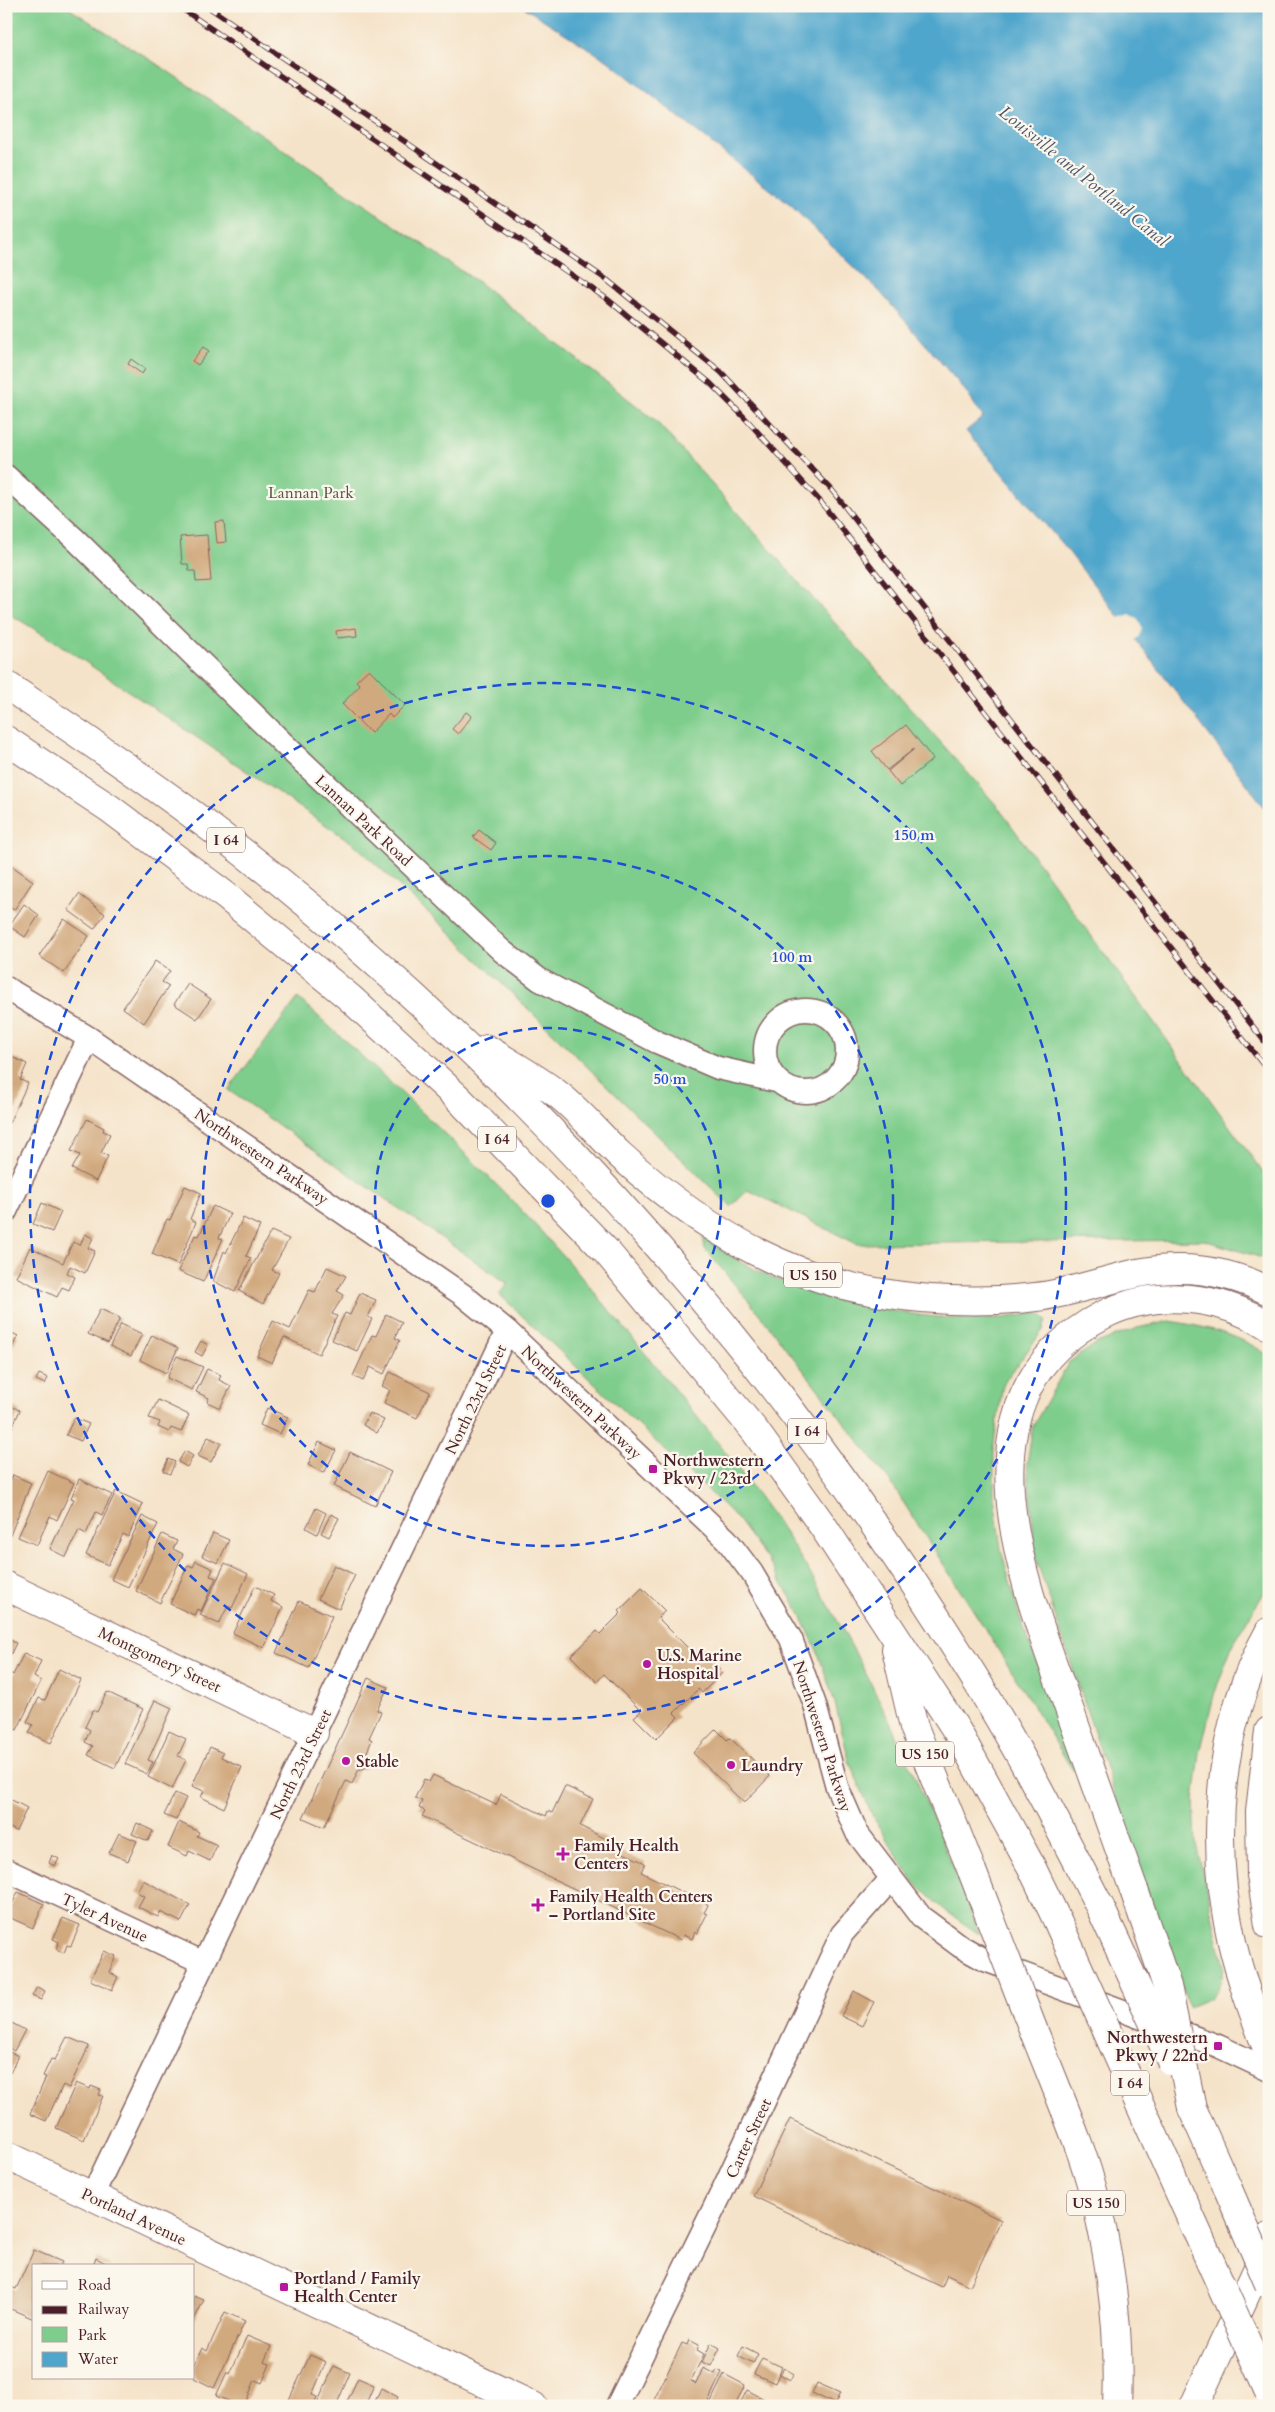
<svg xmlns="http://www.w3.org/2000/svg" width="1275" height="2412" font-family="Cardo,serif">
<rect width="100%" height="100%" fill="#fbf7ec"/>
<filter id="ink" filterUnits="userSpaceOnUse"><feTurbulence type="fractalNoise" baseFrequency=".02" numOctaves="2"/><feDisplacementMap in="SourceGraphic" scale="10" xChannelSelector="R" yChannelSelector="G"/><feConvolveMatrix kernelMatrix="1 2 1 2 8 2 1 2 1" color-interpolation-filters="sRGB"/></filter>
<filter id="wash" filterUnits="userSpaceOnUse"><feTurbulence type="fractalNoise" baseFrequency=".0096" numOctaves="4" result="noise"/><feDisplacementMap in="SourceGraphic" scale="20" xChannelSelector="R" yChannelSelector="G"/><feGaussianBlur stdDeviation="1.12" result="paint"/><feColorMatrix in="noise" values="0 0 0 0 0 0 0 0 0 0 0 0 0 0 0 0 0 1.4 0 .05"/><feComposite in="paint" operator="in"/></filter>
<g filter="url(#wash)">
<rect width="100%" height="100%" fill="#f5e3c9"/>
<path fill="#7ecd8c" stroke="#64765c" d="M 6,6 L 65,6 L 160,66 L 478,282 L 655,420 L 998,807 L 1269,1181 L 1269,1260 L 1204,1240 L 857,1244 L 748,1190 L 731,1207 L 446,929 L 354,844 L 53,640 L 6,612 Z
M 298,998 C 375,1068 452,1138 524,1213 C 572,1264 617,1319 662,1374 C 704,1425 747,1477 784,1532 C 866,1657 926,1794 979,1934 L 946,1911 L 913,1881 L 874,1819 L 849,1761 L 835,1703 L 818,1653 L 800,1613 L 767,1559 L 735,1516 L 499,1294 L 508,1284 L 228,1090 Z
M 703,1238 C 718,1247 732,1258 748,1266 C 808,1299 924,1322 992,1319 C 1007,1318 1022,1315 1037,1313 L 1042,1315 L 1046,1321 L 1043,1330 L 1003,1384 L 994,1443 L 994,1496 L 1001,1549 L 1019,1615 L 1076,1767 L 1072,1769 L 984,1627 L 889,1480 L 757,1311 L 705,1249 Z
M 1170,1321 C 1206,1327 1239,1334 1269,1356 L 1269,1585 L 1233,1643 L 1214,1695 L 1200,1753 L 1194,1800 L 1196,1844 L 1224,1967 C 1219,1995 1215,1997 1189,2007 L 1163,1938 L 1036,1559 L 1027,1463 L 1033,1426 L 1069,1362 L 1097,1343 L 1137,1328 Z"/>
<path fill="#4fa6cc" stroke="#4c627c" d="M 522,6 L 1269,6 L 1269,813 L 1068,551 L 966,431 L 983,417 L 964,389 L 881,293 L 790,205 L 608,61 Z"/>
<path fill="#f5e3c9" d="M 1130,614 L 1138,619 L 1142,627 L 1140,636 L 1134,641 L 1117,619 Z"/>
<g id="blocks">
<path fill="#d1a97e" d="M 203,347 L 209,351 L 198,365 L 192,361 Z
M 131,359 L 145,369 L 142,374 L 128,364 Z
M 224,521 L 226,542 L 217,543 L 215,522 Z
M 207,535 L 211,581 L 196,582 L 195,571 L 189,571 L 188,564 L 182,564 L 180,537 Z
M 356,628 L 357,636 L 337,638 L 336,631 Z
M 369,669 L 405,705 L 392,718 L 389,714 L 371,733 L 342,704 L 360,685 L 356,681 Z
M 466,712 L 472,716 L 458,734 L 452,729 Z
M 906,725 L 933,759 L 900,786 L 888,771 L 914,749 L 887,770 L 872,751 Z
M 479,830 L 496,843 L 491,850 L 473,837 Z
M 8,863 L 33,881 L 14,910 L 6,905 Z
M 79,894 L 105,914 L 94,929 L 68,910 Z
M 24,904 L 39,915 L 25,937 L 9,926 Z
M 64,919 L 89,936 L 64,973 L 39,956 Z
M 155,961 L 170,971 L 162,982 L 169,986 L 144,1023 L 123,1008 Z
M 188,984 L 211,999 L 197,1019 L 174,1004 Z
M 10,1056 L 27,1064 L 20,1080 L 28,1083 L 9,1123 L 6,1122 L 6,1065 Z
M 87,1119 L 104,1128 L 103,1131 L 110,1134 L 101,1153 L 108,1156 L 96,1181 L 72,1169 L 80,1155 L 71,1151 Z
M 185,1186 L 201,1193 L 190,1219 L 196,1222 L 178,1265 L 152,1254 L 167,1219 L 170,1220 Z
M 42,1203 L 61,1212 L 52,1232 L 33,1224 Z
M 213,1206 L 230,1214 L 219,1238 L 223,1239 L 203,1282 L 178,1271 L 195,1235 L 199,1236 Z
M 243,1218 L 260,1226 L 246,1256 L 251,1258 L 235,1292 L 213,1281 L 224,1251 L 226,1253 Z
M 271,1231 L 289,1239 L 272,1270 L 279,1273 L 263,1304 L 239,1291 Z
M 85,1234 L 93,1238 L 88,1248 L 95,1251 L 85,1273 L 70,1266 L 67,1273 L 75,1277 L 69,1290 L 62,1287 L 57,1297 L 16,1277 L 30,1247 L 63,1263 L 73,1242 L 80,1245 Z
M 327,1267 L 346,1276 L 337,1291 L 344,1295 L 332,1314 L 337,1316 L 319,1354 L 284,1337 L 272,1363 L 257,1356 L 273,1321 L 290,1329 L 309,1290 L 315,1292 Z
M 360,1293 L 376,1300 L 368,1317 L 372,1319 L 357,1351 L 332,1340 L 345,1313 L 350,1315 Z
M 100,1309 L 120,1318 L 108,1343 L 88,1334 Z
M 386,1314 L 402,1322 L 395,1338 L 400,1340 L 384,1374 L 370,1367 L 363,1381 L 353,1376 L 372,1335 L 376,1336 Z
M 121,1324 L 142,1334 L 131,1356 L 110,1346 Z
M 6,1330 L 18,1336 L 10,1351 L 6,1349 Z
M 152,1335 L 178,1348 L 166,1373 L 140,1360 Z
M 201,1341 L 208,1345 L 202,1356 L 195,1352 Z
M 177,1356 L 203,1367 L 192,1390 L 167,1378 Z
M 207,1369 L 221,1375 L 219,1380 L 231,1386 L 220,1408 L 207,1402 L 209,1398 L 196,1392 Z
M 390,1372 L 430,1392 L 417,1418 L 384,1403 L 390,1390 L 382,1386 Z
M 39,1374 L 48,1378 L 45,1384 L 36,1380 Z
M 158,1400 L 189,1415 L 181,1432 L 171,1428 L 169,1432 L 158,1427 L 160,1422 L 149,1418 Z
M 6,1404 L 20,1410 L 9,1435 L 6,1434 Z
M 267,1408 L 288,1417 L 280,1434 L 260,1425 Z
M 369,1413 L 384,1420 L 377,1433 L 363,1425 Z
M 74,1418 L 89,1424 L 81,1441 L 66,1435 Z
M 208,1437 L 221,1443 L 211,1462 L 198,1456 Z
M 319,1442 L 336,1450 L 324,1473 L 308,1465 Z
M 185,1451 L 193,1456 L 187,1467 L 178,1462 Z
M 350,1452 L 391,1472 L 375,1506 L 334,1486 Z
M 168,1459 L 175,1462 L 170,1474 L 163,1471 Z
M 48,1471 L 74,1483 L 57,1520 L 50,1516 L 37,1545 L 18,1537 Z
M 13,1475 L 31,1483 L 9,1538 L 6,1537 L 6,1491 Z
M 79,1479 L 112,1495 L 102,1515 L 96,1512 L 86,1534 L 79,1530 L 66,1557 L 50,1549 L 74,1499 L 71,1498 Z
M 116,1491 L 143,1504 L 128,1537 L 123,1534 L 108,1565 L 86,1555 Z
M 316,1508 L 326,1513 L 317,1534 L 306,1528 Z
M 331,1514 L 339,1518 L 329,1537 L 321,1533 Z
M 142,1516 L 158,1524 L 128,1587 L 111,1579 Z
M 213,1533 L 229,1540 L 218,1563 L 202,1556 Z
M 162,1534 L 177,1541 L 173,1549 L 183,1554 L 160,1603 L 136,1591 Z
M 196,1561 L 213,1569 L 210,1576 L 216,1578 L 201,1611 L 197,1609 L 194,1615 L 170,1604 L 188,1565 L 193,1567 Z
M 225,1563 L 248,1574 L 232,1608 L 228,1606 L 219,1624 L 200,1615 Z
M 334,1565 L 355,1575 L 339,1609 L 318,1599 Z
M 255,1586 L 274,1595 L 271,1601 L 283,1607 L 264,1648 L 233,1633 Z
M 642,1588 L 665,1611 L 658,1618 L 695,1655 L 701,1649 L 723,1672 L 702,1693 L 698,1689 L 674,1713 L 678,1717 L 656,1739 L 634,1717 L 641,1711 L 604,1674 L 597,1682 L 571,1656 L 597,1631 L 600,1634 L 621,1613 L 619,1611 Z
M 299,1601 L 332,1616 L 309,1668 L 276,1653 Z
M 6,1638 L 16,1643 L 6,1664 Z
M 24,1653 L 41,1661 L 34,1677 L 41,1681 L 17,1730 L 13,1728 L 9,1735 L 6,1733 L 6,1677 L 9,1672 L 13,1675 Z
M 59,1669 L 81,1680 L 51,1743 L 29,1733 L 33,1725 L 27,1722 L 39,1698 L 45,1700 Z
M 368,1678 L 388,1687 L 377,1710 L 381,1712 L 369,1738 L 372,1740 L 364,1759 L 368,1763 L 367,1767 L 363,1769 L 359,1769 L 352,1784 L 346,1781 L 324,1827 L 303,1818 Z
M 107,1692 L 143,1709 L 115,1768 L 88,1755 L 93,1746 L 85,1742 L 90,1730 L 85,1727 L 93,1710 L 97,1712 Z
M 155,1700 L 172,1708 L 148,1760 L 153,1762 L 147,1774 L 125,1764 Z
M 716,1729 L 727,1740 L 730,1738 L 770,1776 L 744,1803 L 693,1753 Z
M 169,1731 L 186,1739 L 178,1756 L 186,1760 L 172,1789 L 148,1777 Z
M 210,1747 L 223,1753 L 221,1757 L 242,1767 L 224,1808 L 201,1797 L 204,1791 L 192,1786 Z
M 433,1775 L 496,1805 L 501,1794 L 546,1816 L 548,1811 L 552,1813 L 565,1786 L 593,1799 L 580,1826 L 606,1839 L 604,1844 L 645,1863 L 641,1872 L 708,1905 L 704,1913 L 707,1914 L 697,1934 L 695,1932 L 692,1939 L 683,1935 L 681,1940 L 422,1816 L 425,1811 L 419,1808 L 422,1801 L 415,1798 L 424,1779 L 429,1782 Z
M 175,1793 L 186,1798 L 176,1820 L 164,1815 Z
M 6,1797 L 27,1808 L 16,1831 L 6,1826 Z
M 179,1822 L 199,1832 L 197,1836 L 217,1845 L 210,1861 L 189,1851 L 187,1856 L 168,1847 Z
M 137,1823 L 153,1831 L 148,1841 L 132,1834 Z
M 119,1833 L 137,1841 L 128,1861 L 109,1853 Z
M 52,1855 L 59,1859 L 55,1866 L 49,1863 Z
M 143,1880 L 190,1905 L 181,1922 L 160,1912 L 158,1917 L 138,1907 L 144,1896 L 137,1892 Z
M 18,1892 L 44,1904 L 33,1928 L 6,1916 Z
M 63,1918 L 80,1925 L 71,1946 L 67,1945 L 64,1953 L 56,1949 L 59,1942 L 53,1939 Z
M 104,1951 L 116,1956 L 109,1972 L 118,1977 L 112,1990 L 90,1980 Z
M 37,1987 L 45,1991 L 41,2000 L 32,1996 Z
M 854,1991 L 874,2002 L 862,2026 L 841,2016 Z
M 6,2020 L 25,2030 L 14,2051 L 6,2046 Z
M 67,2037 L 89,2046 L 69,2088 L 63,2085 L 46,2121 L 30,2114 L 46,2077 L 43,2076 L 51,2059 L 55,2060 Z
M 6,2050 L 18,2056 L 10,2073 L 6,2071 Z
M 76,2083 L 90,2089 L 91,2086 L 101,2090 L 99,2095 L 103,2096 L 84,2140 L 56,2128 Z
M 790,2119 L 1001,2220 L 970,2286 L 947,2275 L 942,2287 L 753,2196 Z
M 34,2250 L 62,2262 L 60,2266 L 34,2266 L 34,2319 L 6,2307 L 6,2285 L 16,2289 Z
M 96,2258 L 111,2266 L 93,2266 Z
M 194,2296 L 204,2300 L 194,2320 Z
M 225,2312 L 245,2321 L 214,2388 L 194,2378 L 194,2366 L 202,2348 L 207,2351 Z
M 247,2336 L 271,2346 L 264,2362 L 270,2364 L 262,2383 L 255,2380 L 244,2406 L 229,2406 L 231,2402 L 216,2396 L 227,2372 L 230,2374 Z
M 689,2340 L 699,2345 L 697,2350 L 704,2354 L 691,2381 L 696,2384 L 703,2368 L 715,2374 L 717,2370 L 722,2372 L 706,2406 L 651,2406 L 682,2343 L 687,2345 Z
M 711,2343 L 720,2348 L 711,2366 L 702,2362 Z
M 743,2346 L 758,2354 L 753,2364 L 738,2356 Z
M 310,2355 L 326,2362 L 312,2395 L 317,2397 L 313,2406 L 286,2406 Z
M 762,2358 L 782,2367 L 775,2383 L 754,2374 Z
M 334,2366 L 350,2373 L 336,2406 L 316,2406 Z
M 784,2368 L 794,2374 L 790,2380 L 780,2374 Z
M 724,2374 L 745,2385 L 735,2406 L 709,2406 Z
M 358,2378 L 374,2385 L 365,2406 L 345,2406 Z
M 817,2383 L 840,2393 L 835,2404 L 812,2393 Z
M 381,2388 L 398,2397 L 394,2406 L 373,2406 Z
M 747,2390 L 766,2400 L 763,2406 L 739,2406 Z"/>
</g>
</g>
<g filter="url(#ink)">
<use href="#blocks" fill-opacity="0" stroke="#866462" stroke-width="1"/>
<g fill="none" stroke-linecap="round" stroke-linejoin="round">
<g stroke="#866462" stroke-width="25">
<path id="minor" d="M 6,476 L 76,540 L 287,747 L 502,951 L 540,980 L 657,1042 L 718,1068 L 776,1081
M 6,988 L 89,1038 L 463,1295 L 507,1331 L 727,1540 L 752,1573 L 791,1639 L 815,1705 L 837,1787 L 857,1833 L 921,1917 L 960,1946 L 985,1960 L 1218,2046 L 1269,2070
M765 1051a41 41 0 1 1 82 0a41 41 0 1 1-82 0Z
M 6,1211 L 89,1038
M 6,1870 L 204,1963
M 92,2196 L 507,1331
M 617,2406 L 721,2194 L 842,1934 L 891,1879"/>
</g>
<g stroke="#866462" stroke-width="30">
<path id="tertiary" d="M 6,1586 L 314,1733
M 6,2155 L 533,2406"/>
</g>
<g stroke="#866462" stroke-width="30">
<path id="primary" d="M 1194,2406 L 1263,2257 L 1269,2237"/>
</g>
<g stroke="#866462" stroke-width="30">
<path id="motorway" d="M 6,685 C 99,747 191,810 278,880 C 549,1099 779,1365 964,1661 C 1015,1741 1058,1825 1101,1909
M 6,740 L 109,808 L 226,896 L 350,998 L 458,1098 L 606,1251 L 755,1431 L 823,1526 L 957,1731 L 1031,1866 L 1057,1920
M 487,1049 C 511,1064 537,1078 560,1096 C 581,1113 599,1135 619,1154 C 692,1221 777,1275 876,1292 C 928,1301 984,1303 1036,1297 C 1071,1293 1104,1280 1138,1273 C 1183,1264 1227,1270 1269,1291
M 1269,1632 C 1218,1723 1209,1841 1232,1942 C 1241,1981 1255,2017 1269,2054
M 896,1649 L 914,1727 L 972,1871
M 1269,1731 L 1260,1812 L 1261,1875 L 1269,1925
M 1134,1890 C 1111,1827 1089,1765 1067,1703 C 1022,1579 948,1395 1103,1315 C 1156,1288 1219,1295 1269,1326
M 1026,2011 C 1043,2055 1061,2098 1077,2141 C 1107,2221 1121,2321 1117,2406
M 1192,2108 L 1228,2189"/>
</g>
<use href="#minor" stroke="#fff" stroke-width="22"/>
<use href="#tertiary" stroke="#fff" stroke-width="28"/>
<use href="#primary" stroke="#fff" stroke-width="28"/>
<use href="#motorway" stroke="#fff" stroke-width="28"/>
<g stroke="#4a1f2b" stroke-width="5.5">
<path id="rail" d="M 178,6 L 607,299 L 710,383 L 745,418 L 819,500 L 1269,1072
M 207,6 L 607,280 L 721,372 L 831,489 L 1269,1047"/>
</g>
<use href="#rail" stroke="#fbf7ec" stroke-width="4" stroke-dasharray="11" stroke-linecap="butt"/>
<g stroke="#866462" stroke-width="30" stroke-linecap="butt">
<path id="motorway-bridge" d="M 972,1871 L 1026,2011
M 1134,1890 L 1167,1986 L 1192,2108
M 1101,1909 L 1171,2061
M 1057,1920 L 1269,2392
M 1228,2189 L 1269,2284"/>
</g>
<use href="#motorway-bridge" stroke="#fff" stroke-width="28"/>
</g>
</g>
<g fill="none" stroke="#1d4ed8" stroke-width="2.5" stroke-dasharray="9 6">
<circle cx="548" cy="1201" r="173"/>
<circle cx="548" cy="1201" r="345"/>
<circle cx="548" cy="1201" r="518"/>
</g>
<g fill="#b5179e" stroke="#fbf7ec" stroke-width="2">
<rect x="648" y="1464" width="10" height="10" rx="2.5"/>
<circle cx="647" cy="1664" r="5"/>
<circle cx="346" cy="1761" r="5"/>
<circle cx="731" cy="1765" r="5"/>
<path d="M560.5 1846.5h5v5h5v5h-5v5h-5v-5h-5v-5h5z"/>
<path d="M535.5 1897.5h5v5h5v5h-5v5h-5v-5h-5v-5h5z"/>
<rect x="1213" y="2041" width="10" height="10" rx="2.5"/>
<rect x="279" y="2282" width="10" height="10" rx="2.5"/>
</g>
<g text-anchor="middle" stroke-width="4.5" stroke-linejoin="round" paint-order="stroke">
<g fill="#fbf7ec" stroke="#7f6065" stroke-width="1">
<rect x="207" y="827.5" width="38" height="25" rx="4"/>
<rect x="478" y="1126.5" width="38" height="25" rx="4"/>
<rect x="784" y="1262.5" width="58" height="25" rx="4"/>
<rect x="788" y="1418.5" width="38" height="25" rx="4"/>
<rect x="896" y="1741.5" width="58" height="25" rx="4"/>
<rect x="1111" y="2070.5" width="38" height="25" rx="4"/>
<rect x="1067" y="2190.5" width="58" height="25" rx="4"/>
</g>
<g font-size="15" font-weight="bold" fill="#4a1f2b">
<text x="226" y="845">I 64</text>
<text x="497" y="1144">I 64</text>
<text x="813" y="1280">US 150</text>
<text x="807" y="1436">I 64</text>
<text x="925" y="1759">US 150</text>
<text x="1130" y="2088">I 64</text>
<text x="1096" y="2208">US 150</text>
</g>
<g font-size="16" fill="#5a5348" stroke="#fbf7ec">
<text x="311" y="498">Lannan Park</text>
</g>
<g font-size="16" fill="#4a1f2b" stroke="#fbf7ec">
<text transform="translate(364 820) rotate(43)" y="6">Lannan Park Road</text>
<text transform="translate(262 1156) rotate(34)" y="6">Northwestern Parkway</text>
<text transform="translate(475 1399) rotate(-64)" y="6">North 23rd Street</text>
<text transform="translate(582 1402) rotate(43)" y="6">Northwestern Parkway</text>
<text transform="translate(160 1659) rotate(25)" y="6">Montgomery Street</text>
<text transform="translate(823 1736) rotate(72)" y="6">Northwestern Parkway</text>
<text transform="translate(300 1764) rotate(-64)" y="6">North 23rd Street</text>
<text transform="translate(105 1917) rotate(25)" y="6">Tyler Avenue</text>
<text transform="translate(748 2138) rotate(-65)" y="6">Carter Street</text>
<text transform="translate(134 2216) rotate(25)" y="6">Portland Avenue</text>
</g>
<g font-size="16" font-weight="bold" fill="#4a1f2b" stroke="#fbf7ec" text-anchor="start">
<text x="663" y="1466">Northwestern<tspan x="663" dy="18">Pkwy / 23rd</tspan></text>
<text x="657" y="1661">U.S. Marine<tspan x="657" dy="18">Hospital</tspan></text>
<text x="356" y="1767">Stable</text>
<text x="741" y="1771">Laundry</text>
<text x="574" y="1851">Family Health<tspan x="574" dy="18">Centers</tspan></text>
<text x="549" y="1902">Family Health Centers<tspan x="549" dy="18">– Portland Site</tspan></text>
<text x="1208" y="2043" text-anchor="end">Northwestern<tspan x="1208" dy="18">Pkwy / 22nd</tspan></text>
<text x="294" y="2284">Portland / Family<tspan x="294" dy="18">Health Center</tspan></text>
</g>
<g font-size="18" font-style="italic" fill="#4c556b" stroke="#fbf7ec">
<text transform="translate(1084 176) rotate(39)" y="6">Louisville and Portland Canal</text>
</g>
</g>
<circle cx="548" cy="1201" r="8" fill="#1d4ed8" stroke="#fbf7ec" stroke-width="2.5"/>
<g font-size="15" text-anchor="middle" font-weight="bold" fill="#1d4ed8" stroke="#fbf7ec" stroke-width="4.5" stroke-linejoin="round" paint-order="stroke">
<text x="914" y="840">150 m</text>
<text x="792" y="962">100 m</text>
<text x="670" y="1084">50 m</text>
</g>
<rect width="1275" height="2412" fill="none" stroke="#fbf7ec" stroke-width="25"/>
<rect x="32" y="2264" width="162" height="115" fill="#fbf7ec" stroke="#b4a19f"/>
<rect x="42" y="2281" width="25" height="8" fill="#ffffff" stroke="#b4a19f"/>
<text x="78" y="2290" font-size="15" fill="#4a1f2b">Road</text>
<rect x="42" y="2306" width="25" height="8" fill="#4a1f2b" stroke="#b4a19f"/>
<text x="78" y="2314" font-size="15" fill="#4a1f2b">Railway</text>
<rect x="42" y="2327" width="25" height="15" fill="#7ecd8c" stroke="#b4a19f"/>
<text x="78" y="2340" font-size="15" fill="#4a1f2b">Park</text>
<rect x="42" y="2352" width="25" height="15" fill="#4fa6cc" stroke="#b4a19f"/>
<text x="78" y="2364" font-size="15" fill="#4a1f2b">Water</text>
</svg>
